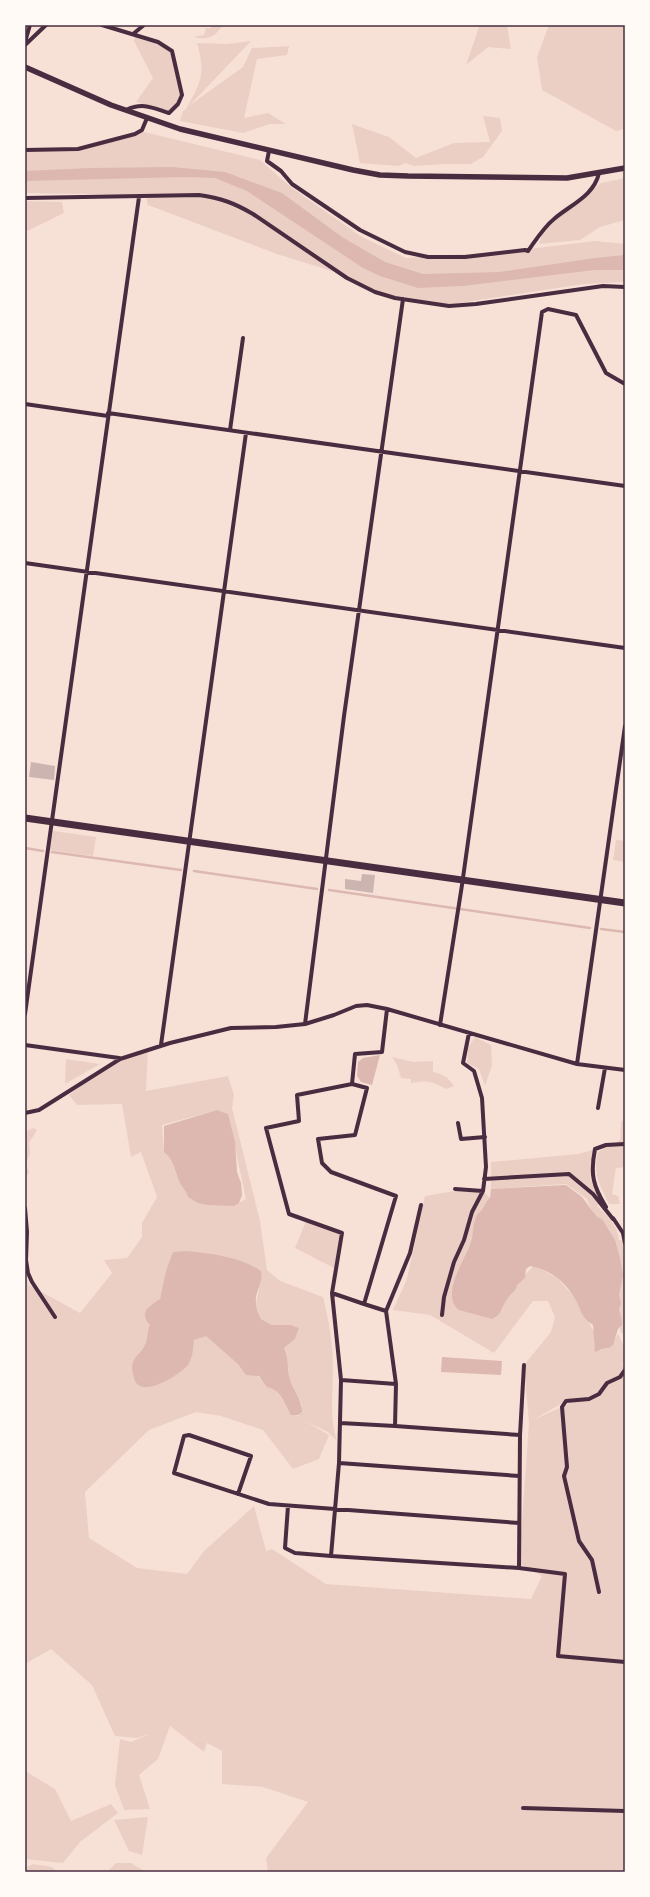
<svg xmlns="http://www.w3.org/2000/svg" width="650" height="1897" font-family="Signika,sans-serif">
<rect width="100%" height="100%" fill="#f7e1d7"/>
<path fill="#ebcfc5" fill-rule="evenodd" d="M 211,25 L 223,25 C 214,38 208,40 193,37 L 204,35 L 206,28 L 211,28 Z
M 475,25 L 507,25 L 511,49 L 488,47 L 466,65 L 479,27 Z
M 549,25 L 625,25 L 625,129 L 616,131 L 542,90 L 537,57 Z
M 135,35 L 158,42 L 172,51 L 182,95 L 169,113 L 136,102 L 153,78 L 134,41 Z
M 251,41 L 190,105 L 243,67 L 252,48 L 289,46 L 287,55 L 257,59 L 244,118 L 268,113 L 286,124 L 270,124 L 243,133 L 180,121 L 183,111 L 186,109 C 201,82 206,74 197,43 L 227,44 Z
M 483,116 L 500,118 L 502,131 L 483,157 L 471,164 L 445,164 L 414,166 L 405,163 L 399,166 L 360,163 L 352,124 L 389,137 L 416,158 L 454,143 L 490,142 Z
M 140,131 L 260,160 L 292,188 L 362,237 L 406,258 L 512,251 L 595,241 L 625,244 L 625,282 L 584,284 L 446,305 L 375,292 L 320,259 L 341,274 L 277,254 L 148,205 L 146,196 L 156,195 L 25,193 L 25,149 L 78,149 Z
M 625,178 L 625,220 L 600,227 L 580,240 L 539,244 L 543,231 L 601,183 Z
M 25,201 L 62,202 L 64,213 L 25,232 Z
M 53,831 L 96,837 L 93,856 L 50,850 Z
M 616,840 L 625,841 L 625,862 L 613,860 Z
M 475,1037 L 491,1045 L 492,1065 L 485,1086 L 479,1069 L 467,1063 L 468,1048 Z
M 148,1050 L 146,1091 L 228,1076 L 234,1095 L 232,1108 L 260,1221 L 267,1270 L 280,1281 L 323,1297 C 329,1321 333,1343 333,1367 C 333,1393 329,1416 337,1441 L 328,1432 L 305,1421 L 329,1435 L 319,1459 L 293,1469 L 263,1430 L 221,1416 L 196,1412 L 149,1430 L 85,1492 L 89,1538 L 137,1568 L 187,1574 L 204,1551 L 254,1506 L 266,1551 L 272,1549 L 326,1584 L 531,1599 L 542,1576 L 519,1563 L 529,1423 L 524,1365 L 551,1332 L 555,1317 L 548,1301 L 533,1301 L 494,1353 L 430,1315 L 393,1310 L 407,1279 L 425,1196 L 455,1191 L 483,1191 L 493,1201 L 495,1309 L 534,1265 L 557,1278 L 574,1296 L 594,1332 L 595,1351 L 609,1348 L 618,1334 C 624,1345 627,1353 622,1366 L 625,1364 L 625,1872 L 268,1872 L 266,1858 L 308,1802 L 263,1787 L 222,1784 L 222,1751 L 207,1743 L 204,1752 L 170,1726 L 158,1759 L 139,1775 L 150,1809 L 124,1810 L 115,1785 L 120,1739 L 131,1742 L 150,1734 L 137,1738 L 115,1736 L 92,1685 L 51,1649 L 25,1664 L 25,1272 L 29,1285 L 80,1313 L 112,1273 L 104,1260 L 127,1258 L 142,1237 L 142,1223 L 157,1197 L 141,1152 L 131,1157 L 122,1104 L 77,1105 L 69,1095 L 110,1064 ZM 217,1110 L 228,1114 L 246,1199 L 233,1206 L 188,1197 L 170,1156 L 164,1151 L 162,1125 ZM 173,1252 L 207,1253 L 259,1288 L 256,1304 L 261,1319 L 272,1325 L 291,1325 L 299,1328 L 295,1339 L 284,1348 L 287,1354 L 289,1378 L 302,1405 L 298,1417 L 274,1389 L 248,1369 L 212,1331 L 178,1349 L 150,1324 L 148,1307 L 160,1299 ZM 579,1399 L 533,1420 L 566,1401 Z
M 392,1057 L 413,1062 L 433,1061 L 433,1072 C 443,1074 449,1078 454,1086 L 446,1089 C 432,1081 427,1080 411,1083 L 411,1079 L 401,1078 L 397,1065 Z
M 66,1059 L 100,1064 L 65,1084 Z
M 625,1120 L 625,1167 L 616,1168 L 612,1194 L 618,1196 L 620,1204 L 609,1204 C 600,1186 592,1172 598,1152 L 620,1140 L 621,1121 Z
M 33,1128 L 37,1130 L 29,1143 L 30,1154 L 26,1163 L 29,1173 L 25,1177 L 25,1132 Z
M 595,1149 L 590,1179 L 601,1199 L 597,1206 C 607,1215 618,1226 619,1240 L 625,1241 L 625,1333 L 621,1333 L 595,1216 L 586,1198 L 566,1184 L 491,1189 L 491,1162 L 579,1154 Z
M 306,1221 L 342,1235 L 334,1268 L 295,1248 Z
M 25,1771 L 55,1789 L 71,1821 L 111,1804 L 118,1813 L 80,1842 L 63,1863 L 25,1859 Z
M 148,1817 L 142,1855 L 129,1851 L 114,1820 Z
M 116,1863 L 131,1863 L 146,1872 L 107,1872 Z
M 33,1864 L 52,1867 L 57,1872 L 25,1872 L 25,1868 Z"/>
<path fill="#dcb8b0" d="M 172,167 L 225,172 L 282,193 L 342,237 L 385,262 L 423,274 L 499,272 L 595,258 L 625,255 L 625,270 L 594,270 L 463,286 L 418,288 L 380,276 L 363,268 L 247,191 L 215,178 L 185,177 L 25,181 L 25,171 L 90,168 Z
M 380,1055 L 372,1085 L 361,1082 L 357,1076 L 358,1062 L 363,1058 Z
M 217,1110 L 228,1114 L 235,1142 L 237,1172 L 241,1183 L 242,1195 L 239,1203 L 234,1206 L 208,1205 L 198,1203 L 188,1197 C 186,1191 183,1188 180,1183 C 175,1172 174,1159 164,1152 L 164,1126 Z
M 566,1185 L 582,1197 L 597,1217 L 602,1219 L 615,1240 L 620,1258 L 623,1275 L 619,1295 L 621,1303 L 619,1310 L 622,1320 L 622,1325 L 618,1329 L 613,1345 L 609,1348 L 602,1349 L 595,1352 L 593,1325 C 579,1316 582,1309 574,1297 C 565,1281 548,1269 530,1266 L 526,1269 L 525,1278 L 517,1285 C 516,1291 511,1293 508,1298 C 501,1306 503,1314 492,1319 L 459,1310 C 440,1296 464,1261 470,1245 C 474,1236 472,1224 477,1215 C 479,1212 482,1211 483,1208 C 486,1203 486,1202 490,1198 L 491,1189 Z
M 187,1251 C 213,1254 238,1256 261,1271 C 263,1279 259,1285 257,1293 C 254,1302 257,1310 261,1319 L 272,1325 L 291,1325 L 299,1328 L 295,1339 L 284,1348 C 289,1357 287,1366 289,1376 C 292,1389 302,1399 302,1412 L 298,1415 L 291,1415 C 285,1404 281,1390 267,1387 L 259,1376 L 246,1375 L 238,1364 L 206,1336 L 194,1340 C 193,1348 193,1359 187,1366 C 178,1376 139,1400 134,1378 C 133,1374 132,1370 132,1366 C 134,1355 141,1354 145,1345 C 148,1339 147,1331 150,1325 C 138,1312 149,1306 160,1299 L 166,1271 L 173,1252 Z
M 442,1357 L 502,1361 L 501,1375 L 441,1372 Z"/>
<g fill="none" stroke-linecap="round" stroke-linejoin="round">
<path stroke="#dcb8b0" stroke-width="2.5" d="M 25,848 L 43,851
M 52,852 L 181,870
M 194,871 L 317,889
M 329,890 L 590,928
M 601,929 L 625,932"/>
</g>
<path fill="#ccb4b1" d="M 31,762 L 55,766 L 54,780 L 29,777 Z
M 362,874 L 375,875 L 373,893 L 345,889 L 345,879 L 361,881 Z"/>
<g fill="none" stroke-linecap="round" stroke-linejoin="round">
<path stroke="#4a2c40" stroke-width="4" d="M 102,25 L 158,42 L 172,51 L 182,95 L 178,104 L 169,113 C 153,108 143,102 126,110
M 133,34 L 144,25
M 25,42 L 30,25
M 25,45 L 46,25
M 25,150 L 78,149 L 135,134 L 142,130 L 147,118
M 269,151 L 267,161 L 281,171 L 292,184 L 360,230 L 405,252 L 428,257 L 465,257 L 525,250 L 528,251 C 536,240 543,228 554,219 C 570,205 594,196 599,173
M 25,198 L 199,195 C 221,198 234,203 253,214 L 347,278 L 375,292 L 395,298 L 449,306 L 476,304 L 603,286 L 625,287
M 25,404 L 108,416
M 108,413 L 625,486
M 230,430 L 243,338
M 25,563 L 625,648
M 25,1014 L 139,197
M 305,1024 L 344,716 L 403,299
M 440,1025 L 462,885 L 542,312 L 548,309 L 576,315 L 606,373 L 625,384
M 25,1045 L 119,1058
M 161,1045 L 246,433
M 577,1064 L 625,726
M 352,1084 L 297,1095 L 299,1121 L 266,1128 L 289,1214 L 342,1233 L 332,1293 L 364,1304
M 598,1108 L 605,1068
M 25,1113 L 39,1110 L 120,1059 L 170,1043 L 231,1028 L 276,1027 L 305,1024 L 334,1015 L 356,1006 L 367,1005 L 387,1009 L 577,1064 L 625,1070
M 458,1123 L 461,1139 L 485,1137
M 484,1179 L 569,1174 L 593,1194 L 613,1219
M 455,1189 L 483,1191
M 606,1207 C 593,1186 590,1174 595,1149 L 606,1145 L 625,1144
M 25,1208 L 27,1232 L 26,1260 L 28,1273 L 32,1282 L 55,1317
M 613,1218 L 623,1233 L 625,1243
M 332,1293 L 341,1380 L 396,1384
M 386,1311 L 410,1253 L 421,1205
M 442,1315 L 444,1297 L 454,1262 L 464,1240 L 472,1212 L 483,1191 L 486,1167 L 482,1098 L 474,1071 L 463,1063 L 469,1033
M 341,1380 L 339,1463 L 331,1556 L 519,1568 L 520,1435 L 524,1365
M 340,1423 L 395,1426 L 396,1384 L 386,1311 L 364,1304 L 396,1196 L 331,1172 L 322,1163 L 318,1139 L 355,1135 L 367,1088 L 352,1084 L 355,1054 L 382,1052 L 387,1009
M 395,1426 L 520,1435
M 339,1463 L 519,1476
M 238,1494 L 251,1456 L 189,1435 L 184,1436 L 174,1473 L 269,1504 L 519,1523
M 288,1506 L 285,1548 L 295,1553 L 331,1556
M 519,1568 L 565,1574 L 558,1656 L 625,1662
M 599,1592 L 592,1560 L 579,1541 L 564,1476 L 567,1467 L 562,1407 L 566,1401 L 589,1399 L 599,1394 L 607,1383 L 620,1377 L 625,1370
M 523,1808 L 625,1811"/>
<path stroke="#4a2c40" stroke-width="5.5" d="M 25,67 L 111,105 L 180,129 L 353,170 L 380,175 L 408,176 L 567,178 L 625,168"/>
<path stroke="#4a2c40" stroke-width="7" d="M 25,818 L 625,903"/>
</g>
<rect width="650" height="1897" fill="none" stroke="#fffaf5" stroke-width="52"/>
<rect x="26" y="26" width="598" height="1845" fill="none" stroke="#4a2c40" stroke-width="1.5"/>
</svg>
